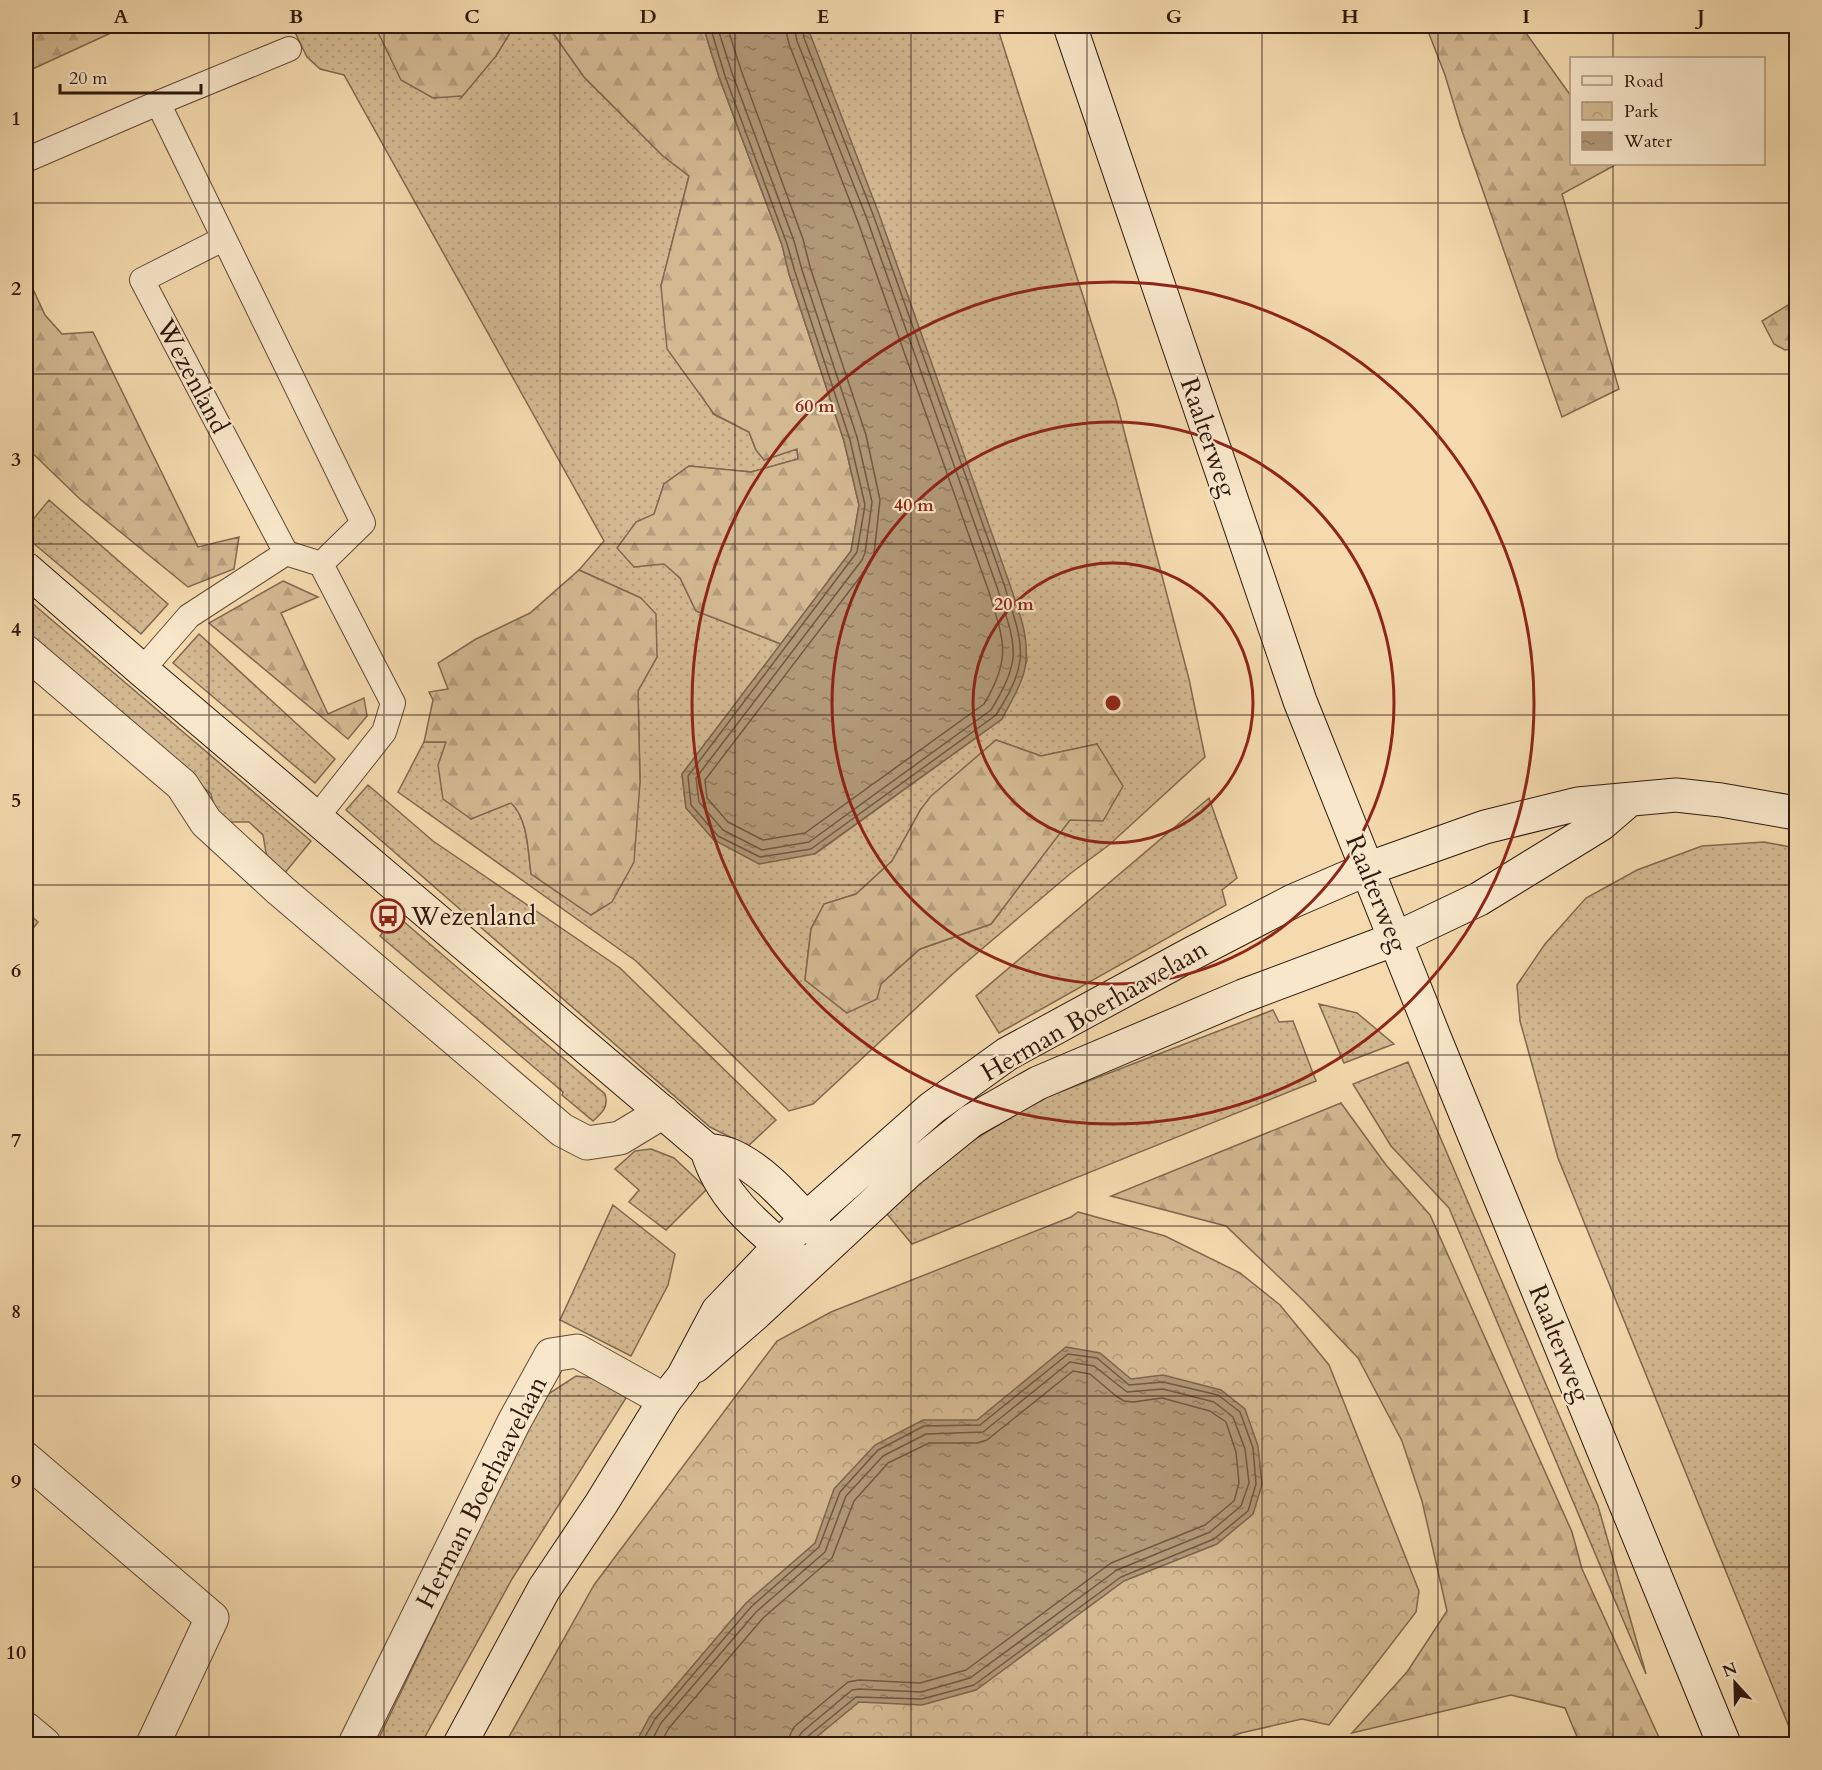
<svg xmlns="http://www.w3.org/2000/svg" width="1822" height="1770" font-family="Cardo,serif">
<defs>
<pattern id="grass-dots" width="8" height="8" patternUnits="userSpaceOnUse" patternTransform="scale(1.5)"><rect width="8" height="8" fill="#d3b992"/><path d="M2 2h.1M6 6h.1" fill="none" stroke="#b59e7d" stroke-width="1.8" stroke-linecap="round"/></pattern>
<pattern id="forest-firs" width="22" height="20" patternUnits="userSpaceOnUse" patternTransform="scale(1.5)"><rect width="22" height="20" fill="#d3b992"/><path d="M5 1l3.5 6h-7zM16 11l3.5 6h-7z" fill="#b59e7d"/></pattern>
<pattern id="park-crowns" width="20" height="18" patternUnits="userSpaceOnUse" patternTransform="scale(1.5)"><rect width="20" height="18" fill="#d3b992"/><path d="M2 6a3 3 0 1 1 6 0M12 15a3 3 0 1 1 6 0" fill="none" stroke="#b59e7d"/></pattern>
<pattern id="water-ripples" width="26" height="14" patternUnits="userSpaceOnUse" patternTransform="scale(1.5)"><rect width="26" height="14" fill="#b19877"/><path d="M2 4q2-2 4 0t4 0M15 11q2-2 4 0t4 0" fill="none" stroke="#907b60"/></pattern>
</defs>
<rect width="100%" height="100%" fill="#f4daad"/>
<filter id="stains"><feTurbulence type="fractalNoise" baseFrequency=".00333" numOctaves="4"/><feColorMatrix values="0 0 0 0 .2 0 0 0 0 .09 0 0 0 0 .02 0 0 0 .5 -.17"/></filter>
<radialGradient id="worn" r=".72"><stop offset=".6" stop-color="#630" stop-opacity="0"/><stop offset="1" stop-color="#630" stop-opacity=".3"/></radialGradient>
<path fill="url(#grass-dots)" stroke="#816850" stroke-width="1.5" fill-rule="evenodd" d="M 292,26 L 375,26 L 379,31 L 496,56 L 514,26 L 548,26 L 584,77 L 663,156 L 689,176 L 661,286 L 713,414 L 749,432 L 756,450 L 797,448 L 798,459 L 751,472 L 689,466 L 664,484 L 654,515 L 636,522 L 634,567 L 664,563 L 680,578 L 696,611 L 781,644 L 682,774 L 686,808 L 714,840 L 815,854 L 1002,719 L 1019,685 L 1027,660 L 1024,631 L 807,26 L 997,26 L 1116,400 L 1189,679 L 1205,757 L 1109,845 L 1071,873 L 956,971 L 813,1104 L 789,1111 L 636,961 L 398,792 L 424,742 L 446,742 L 471,819 L 511,802 C 528,819 528,851 531,874 L 555,888 L 640,782 L 638,691 L 657,657 L 641,598 L 579,570 L 604,541 L 344,75 L 320,69 L 307,57 ZM 996,740 L 1041,756 L 1097,744 L 1070,819 L 991,924 L 920,949 L 847,1013 L 805,980 L 811,929 L 824,904 L 856,894 L 892,861 L 921,809 Z
M 49,500 L 168,604 L 141,634 L 26,537 L 26,528 Z
M 26,598 L 311,841 L 284,874 L 267,858 L 263,835 L 249,822 L 223,822 L 215,814 L 211,794 L 26,636 Z
M 199,634 L 335,759 L 315,783 L 173,663 Z
M 368,785 L 433,841 L 620,968 L 776,1120 L 748,1146 L 710,1127 L 346,810 Z
M 1209,798 L 1237,878 L 1222,890 L 1226,905 L 999,1033 L 976,996 Z
M 1764,842 L 1796,848 L 1796,1744 L 1558,1158 L 1520,1021 L 1517,985 L 1545,944 L 1586,898 L 1637,870 L 1702,846 Z
M 26,911 L 38,922 L 26,937 Z
M 396,915 L 605,1094 C 609,1107 602,1113 593,1121 L 562,1095 L 563,1092 L 380,936 Z
M 1319,1004 L 1357,1013 L 1394,1044 L 1344,1063 Z
M 1273,1010 L 1279,1022 L 1293,1021 L 1316,1081 L 912,1244 L 882,1208 L 977,1138 L 1039,1100 Z
M 1408,1062 L 1598,1506 L 1646,1674 L 1449,1208 L 1391,1146 L 1353,1084 Z
M 651,1149 L 674,1158 L 707,1189 L 666,1230 L 629,1202 L 639,1190 L 615,1169 L 635,1151 Z
M 613,1205 L 675,1254 L 668,1285 L 631,1356 L 560,1320 Z
M 576,1376 L 599,1379 L 626,1398 L 512,1579 L 421,1744 L 376,1744 L 542,1398 Z"/>
<path fill="url(#forest-firs)" stroke="#816850" stroke-width="1.5" d="M 26,26 L 126,26 L 26,72 Z
M 375,26 L 514,26 L 496,56 L 461,98 L 461,96 L 433,98 L 401,80 Z
M 548,26 L 703,26 L 719,77 L 782,245 L 789,274 L 844,441 L 859,505 L 851,551 L 781,644 L 696,611 L 680,578 L 664,564 L 634,567 L 617,548 L 636,522 L 654,514 L 664,484 L 689,466 L 751,472 L 798,459 L 797,449 L 764,460 L 756,450 L 749,432 L 714,414 L 667,349 L 661,286 L 689,176 L 663,156 L 584,77 Z
M 1426,26 L 1521,26 L 1571,96 L 1572,164 L 1617,164 L 1562,194 L 1619,389 L 1562,417 L 1461,128 L 1445,75 Z
M 26,274 L 45,315 L 62,334 L 93,332 L 198,547 L 239,537 L 234,569 L 188,587 L 81,500 L 26,447 Z
M 1796,300 L 1796,348 L 1785,350 L 1774,344 L 1762,321 Z
M 579,570 L 641,598 L 656,614 L 657,657 L 638,691 L 640,782 L 634,862 L 612,902 L 591,915 L 531,874 C 528,851 528,819 511,803 L 471,819 L 443,799 L 438,765 L 446,742 L 424,742 L 433,700 L 429,692 L 448,689 L 438,663 L 476,639 L 530,613 Z
M 283,581 L 318,597 L 281,613 L 328,714 L 364,698 L 367,716 L 348,739 L 209,623 Z
M 996,740 L 1041,756 L 1097,744 L 1123,786 L 1103,821 L 1070,820 L 991,924 L 920,949 L 881,984 L 877,999 L 847,1013 L 805,980 L 811,929 L 824,904 L 856,894 L 892,861 L 921,809 L 931,796 Z
M 1341,1103 L 1386,1165 L 1430,1215 L 1572,1532 L 1582,1569 L 1662,1744 L 1580,1744 L 1565,1708 L 1511,1695 L 1352,1733 L 1407,1672 L 1447,1611 L 1422,1501 L 1402,1441 L 1358,1358 L 1303,1300 L 1226,1226 L 1111,1196 Z"/>
<path fill="url(#park-crowns)" stroke="#816850" stroke-width="1.5" d="M 1078,1212 L 1165,1236 L 1240,1273 L 1280,1305 L 1329,1365 L 1419,1591 L 1416,1612 L 1329,1725 L 1302,1719 L 1241,1733 L 1213,1744 L 505,1744 L 594,1585 L 777,1341 L 831,1312 L 1071,1217 Z"/>
<path fill="url(#water-ripples)" stroke="#7d654d" stroke-width="1.5" d="M 703,26 L 807,26 L 879,214 L 1010,585 C 1018,609 1028,633 1026,658 C 1026,679 1011,701 1002,719 L 814,854 L 759,864 L 714,840 L 686,808 L 682,774 L 851,551 L 859,505 L 844,441 L 789,274 L 782,245 L 719,77 Z
M 1066,1347 L 1100,1353 L 1131,1379 L 1163,1375 L 1221,1390 L 1245,1409 L 1258,1446 L 1262,1485 L 1253,1514 L 1217,1544 L 1124,1581 L 976,1690 L 922,1705 L 859,1702 L 808,1744 L 635,1744 L 650,1716 L 746,1603 L 815,1543 L 834,1489 L 875,1445 L 923,1420 L 977,1420 Z"/>
<g fill="none" stroke-linecap="round" stroke-linejoin="round">
<path stroke="#705842" stroke-width="1.5" d="M 710,26 L 725,76 L 787,244 L 795,272 L 850,440 L 865,505 L 857,552 L 688,776 L 691,805 L 718,836 L 760,857 L 811,849 L 996,715 C 1006,699 1018,679 1020,660 C 1023,636 1011,610 1005,587 L 874,217 L 804,38 L 802,26
M 717,26 L 732,73 L 794,241 L 802,270 L 857,437 L 872,502 L 865,553 L 862,560 L 696,778 L 699,802 L 723,830 L 762,850 L 809,842 L 991,710 C 1000,695 1011,676 1013,658 C 1015,636 1004,611 998,590 L 867,219 L 797,41 L 794,26
M 727,26 L 741,70 L 803,239 L 810,267 L 866,435 L 880,500 L 874,554 L 870,564 L 705,780 L 707,798 L 728,822 L 763,840 L 805,833 L 984,704 C 1012,657 1004,642 989,592 L 858,222 L 789,44 L 785,26
M 641,1744 L 655,1719 L 751,1607 L 819,1547 L 840,1492 L 878,1450 L 924,1426 L 980,1425 L 1068,1354 L 1097,1358 L 1129,1385 L 1163,1382 L 1218,1395 L 1240,1412 L 1253,1448 L 1256,1484 L 1248,1511 L 1214,1539 L 1121,1577 L 974,1685 L 922,1699 L 856,1697 L 807,1737 L 805,1744
M 650,1744 L 661,1723 L 756,1612 L 825,1552 L 846,1496 L 883,1456 L 926,1434 L 983,1432 L 1070,1362 L 1094,1366 L 1127,1392 L 1163,1389 L 1214,1402 L 1233,1417 L 1245,1449 L 1249,1483 L 1241,1506 L 1210,1532 L 1117,1570 L 970,1678 L 921,1692 L 859,1689 L 852,1690 L 802,1732 L 798,1738 L 797,1744
M 660,1744 L 669,1728 L 763,1618 L 832,1558 L 854,1501 L 888,1463 L 929,1443 L 977,1443 L 987,1440 L 1073,1371 L 1090,1374 L 1116,1396 L 1124,1401 L 1133,1402 L 1162,1398 L 1210,1411 L 1226,1422 L 1236,1452 L 1239,1483 L 1234,1501 L 1205,1525 L 1111,1563 L 966,1670 L 920,1683 L 859,1680 L 848,1682 L 794,1727 L 790,1735 L 788,1744"/>
<g stroke="#604836" stroke-width="26">
<path id="lane" d="M 289,49 L 158,103 L 363,523 L 321,564
M 26,160 L 158,103
M 223,239 L 142,280 L 286,553
M 142,670 L 189,616 L 286,553 L 321,564 L 393,703 L 384,732 L 317,817"/>
</g>
<g stroke="#604836" stroke-width="35">
<path id="street" d="M 26,652 L 182,785 L 206,822 L 280,890 L 562,1130 L 587,1143 L 620,1138 L 663,1112
M 26,1459 L 212,1618 L 153,1744
M 26,1729 L 44,1744
M 355,1744 L 514,1422 L 551,1355 L 577,1351 L 665,1400"/>
</g>
<g stroke="#2f180e" stroke-width="35">
<path id="secondary" d="M 1070,26 L 1300,701 L 1435,1039 L 1724,1744
M 26,569 L 142,670 L 707,1150 C 714,1151 723,1152 730,1155 C 767,1171 794,1207 822,1236
M 707,1150 C 721,1199 759,1228 797,1260
M 695,1366 L 756,1313 L 909,1171 L 971,1121 L 1038,1083 L 1243,996 L 1395,939 L 1479,899 L 1601,824 L 1629,800
M 460,1744 L 544,1589 L 601,1504 L 665,1400 L 683,1377 L 718,1311 L 806,1219 L 932,1108 L 1007,1054 L 1191,954 L 1293,901 L 1367,869 L 1485,827 L 1578,804 L 1676,795 L 1721,800 L 1796,813"/>
</g>
<use href="#lane" stroke="#f8e7ca" stroke-width="24"/>
<use href="#street" stroke="#f8e7ca" stroke-width="33"/>
<use href="#secondary" stroke="#f8e7ca" stroke-width="33"/>
</g>
<path fill="none" stroke="#2f180e" stroke-width="1.5" stroke-opacity="0.55" d="M 209,26 L 209,1744M 384,26 L 384,1744M 560,26 L 560,1744M 735,26 L 735,1744M 911,26 L 911,1744M 1087,26 L 1087,1744M 1262,26 L 1262,1744M 1438,26 L 1438,1744M 1613,26 L 1613,58M 1613,164 L 1613,1744M 26,203 L 1796,203M 26,374 L 1796,374M 26,544 L 1796,544M 26,715 L 1796,715M 26,885 L 1796,885M 26,1055 L 1796,1055M 26,1226 L 1796,1226M 26,1396 L 1796,1396M 26,1567 L 1796,1567"/>
<g fill="none" stroke="#8f2418" stroke-width="3">
<circle cx="1113" cy="703" r="140"/>
<circle cx="1113" cy="703" r="281"/>
<circle cx="1113" cy="703" r="421"/>
</g>
<defs>
<g id="bus-ring" transform="scale(1.725)"><circle r="9.5" fill="#f8e7ca" stroke="#8f2418" stroke-width="1.5"/><path d="M-5-6H5V4H4V6H2V4H-2V6H-4V4H-5ZM-3.5-4V0h7V-4ZM-3.5 1.2v1.5H-2V1.2ZM2 1.2v1.5H3.5V1.2Z" fill="#8f2418"/></g>
</defs>
<g fill-rule="evenodd">
<use href="#bus-ring" x="388" y="916"/>
</g>
<g text-anchor="middle" stroke-width="4.5" stroke-linejoin="round" paint-order="stroke">
<g font-size="26" fill="#2f180e" stroke="#f8e7ca">
<text transform="translate(193 376) rotate(62)" y="9">Wezenland</text>
<text transform="translate(1209 437) rotate(71)" y="9">Raalterweg</text>
<text transform="translate(1377 893) rotate(68)" y="9">Raalterweg</text>
<text transform="translate(1094 1010) rotate(-30)" y="9">Herman Boerhaavelaan</text>
<text transform="translate(1560 1343) rotate(68)" y="9">Raalterweg</text>
<text transform="translate(481 1492) rotate(-63)" y="9">Herman Boerhaavelaan</text>
</g>
<g font-size="26" fill="#2f180e" stroke="#f8e7ca" text-anchor="start">
<text x="411" y="925">Wezenland</text>
</g>
</g>
<circle cx="1113" cy="703" r="9" fill="#8f2418" stroke="#f8e7ca" stroke-width="3"/>
<g font-size="18" text-anchor="middle" font-weight="bold" fill="#8f2418" stroke="#f8e7ca" stroke-width="4.5" stroke-linejoin="round" paint-order="stroke">
<text x="815" y="412">60 m</text>
<text x="914" y="511">40 m</text>
<text x="1014" y="610">20 m</text>
</g>
<rect width="1822" height="1770" fill="none" stroke="#f4daad" stroke-width="66"/>
<rect x="1570" y="57" width="195" height="108" fill="#f8e7ca" stroke="#a8947f" stroke-width="1.5"/>
<rect x="1582" y="76" width="30" height="9" fill="#f8e7ca" stroke="#a8947f" stroke-width="1.5"/>
<text x="1624" y="87" font-size="18" fill="#2f180e">Road</text>
<rect x="1582" y="102" width="30" height="18" fill="url(#park-crowns)" stroke="#a8947f" stroke-width="1.5"/>
<text x="1624" y="117" font-size="18" fill="#2f180e">Park</text>
<rect x="1582" y="132" width="30" height="18" fill="url(#water-ripples)" stroke="#a8947f" stroke-width="1.5"/>
<text x="1624" y="147" font-size="18" fill="#2f180e">Water</text>
<g transform="translate(1735 1683) rotate(338)" stroke="#f8e7ca" stroke-width="4.5" paint-order="stroke">
<path d="M0-4.5L10 22L0 15L-10 22Z" fill="#2f180e"/>
<text y="-9" font-size="16" font-weight="bold" text-anchor="middle" fill="#2f180e">N</text>
</g>
<path d="M60 84v9h141v-9" fill="none" stroke="#2f180e" stroke-width="3"/>
<text x="69" y="84" font-size="18" fill="#2f180e" stroke="#f8e7ca" stroke-width="4.5" paint-order="stroke">20 m</text>
<rect x="33" y="33" width="1756" height="1704" fill="none" stroke="#2f180e" stroke-width="2"/>
<g font-size="20" text-anchor="middle" font-weight="bold" fill="#2f180e">
<text x="121" y="23">A</text>
<text x="296" y="23">B</text>
<text x="472" y="23">C</text>
<text x="648" y="23">D</text>
<text x="823" y="23">E</text>
<text x="999" y="23">F</text>
<text x="1174" y="23">G</text>
<text x="1350" y="23">H</text>
<text x="1526" y="23">I</text>
<text x="1701" y="23">J</text>
<text x="16" y="125">1</text>
<text x="16" y="295">2</text>
<text x="16" y="466">3</text>
<text x="16" y="636">4</text>
<text x="16" y="807">5</text>
<text x="16" y="977">6</text>
<text x="16" y="1147">7</text>
<text x="16" y="1318">8</text>
<text x="16" y="1488">9</text>
<text x="16" y="1659">10</text>
</g>
<rect width="100%" height="100%" filter="url(#stains)"/>
<rect width="100%" height="100%" fill="url(#worn)"/>
</svg>
